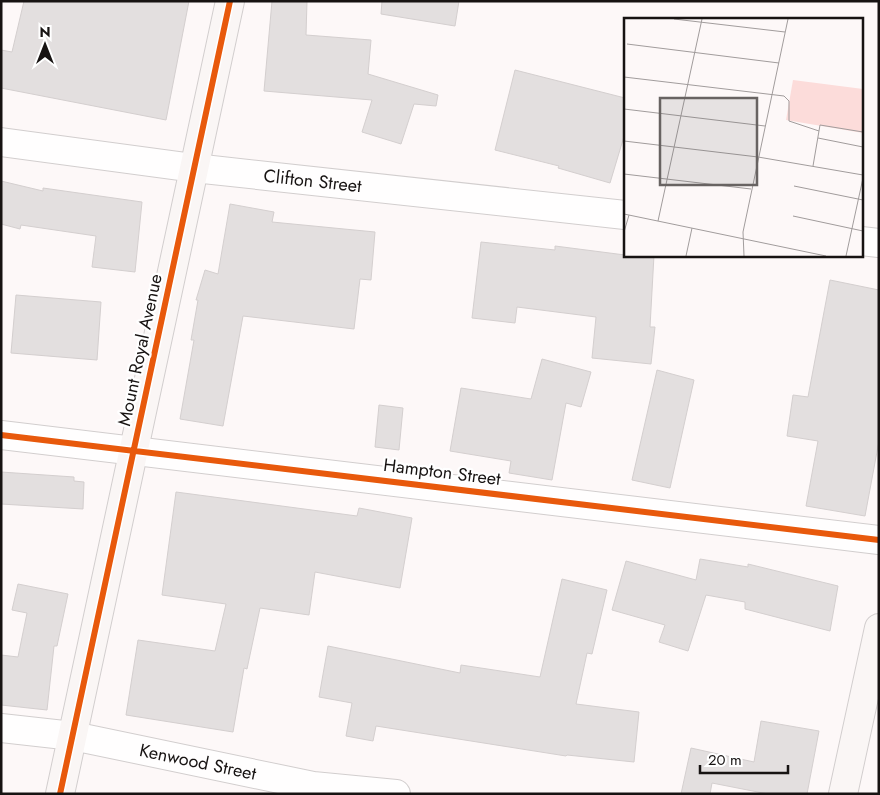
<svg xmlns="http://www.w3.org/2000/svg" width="880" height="795" font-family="Jost,sans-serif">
<rect width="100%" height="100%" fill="#fdf8f8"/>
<path fill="#e3dfdf" stroke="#d4cfcf" d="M 24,1 L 189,1 L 166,120 L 1,88 L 1,50 L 12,52 Z
M 272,1 L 307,1 L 306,35 L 371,40 L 368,74 L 438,95 L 436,106 L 414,104 L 401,144 L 362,132 L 372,100 L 264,91 Z
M 382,1 L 459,1 L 455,26 L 381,14 Z
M 515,70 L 625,98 L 625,133 L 610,183 L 558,168 L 559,166 L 495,150 Z
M 1,181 L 43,191 L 43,188 L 142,202 L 135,272 L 92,267 L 96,236 L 21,225 L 20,229 L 1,224 Z
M 230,204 L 274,212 L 272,222 L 375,232 L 371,280 L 360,279 L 354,329 L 243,316 L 223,426 L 180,419 L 194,340 L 191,340 L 198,300 L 196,300 L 205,270 L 218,274 Z
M 481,242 L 555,250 L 555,246 L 625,255 L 654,255 L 650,327 L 655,327 L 651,364 L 592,358 L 596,317 L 517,307 L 515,323 L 472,318 Z
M 830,280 L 879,290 L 879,441 L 865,516 L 806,506 L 818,441 L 787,436 L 793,395 L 808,397 Z
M 16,295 L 101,302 L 97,360 L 11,353 Z
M 542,359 L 591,372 L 581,407 L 566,403 L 552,480 L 509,473 L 511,461 L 450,451 L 461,388 L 531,399 Z
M 657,370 L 694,380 L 670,488 L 632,480 Z
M 379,405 L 403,408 L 399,450 L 375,447 Z
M 1,472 L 74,477 L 74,481 L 84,482 L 83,509 L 1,504 Z
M 176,492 L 357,516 L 359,508 L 412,518 L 400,588 L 315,572 L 309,615 L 260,608 L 247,669 L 244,668 L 233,732 L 126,715 L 138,640 L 215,651 L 226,604 L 162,595 Z
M 700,559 L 748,567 L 748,564 L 838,586 L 830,631 L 745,609 L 745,602 L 706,595 L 688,651 L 659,642 L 665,625 L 612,610 L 626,561 L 696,580 Z
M 562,579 L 607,590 L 592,654 L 587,653 L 576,704 L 639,712 L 634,762 L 567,755 L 566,756 L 376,726 L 373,741 L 346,736 L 352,703 L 319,697 L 328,646 L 460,673 L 461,665 L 540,677 Z
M 18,584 L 68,594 L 57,646 L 54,646 L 47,710 L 1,705 L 1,655 L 18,657 L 27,613 L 12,610 Z
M 761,721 L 819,731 L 807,794 L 768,794 L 712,783 L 710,794 L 681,794 L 691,748 L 754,762 Z"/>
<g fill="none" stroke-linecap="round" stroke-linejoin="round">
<g stroke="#d2cece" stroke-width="30">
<g id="street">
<path id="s1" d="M 1,142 L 194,168 L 625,215"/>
<path d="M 861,241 L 879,243"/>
<path d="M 1,435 L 879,540"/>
<path id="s2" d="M 1,728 L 73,736 L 313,786 L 396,794"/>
</g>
</g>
<g stroke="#d2cece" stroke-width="30">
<path id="secondary" d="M 60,794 L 230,1
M 843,794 L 879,628"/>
</g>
<use href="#street" stroke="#fffefe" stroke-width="28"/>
<use href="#secondary" stroke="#faf6f5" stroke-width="28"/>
<g stroke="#fff" stroke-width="9">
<path id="cycleway" d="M 1,435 L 879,540
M 60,794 L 230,1"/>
</g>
<use href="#cycleway" stroke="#e8590c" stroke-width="6"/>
</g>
<g text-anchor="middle" stroke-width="4.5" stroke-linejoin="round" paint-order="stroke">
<g font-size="18" fill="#171312" stroke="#fff">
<text dy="6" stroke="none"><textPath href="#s1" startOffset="314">Clifton Street</textPath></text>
<text transform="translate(140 350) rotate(-78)" y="6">Mount Royal Avenue</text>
<text transform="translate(442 472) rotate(7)" y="6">Hampton Street</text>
<text dy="6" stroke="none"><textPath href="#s2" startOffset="200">Kenwood Street</textPath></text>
</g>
</g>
<g transform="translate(624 18)">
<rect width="239" height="239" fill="#fdf8f8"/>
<path d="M 169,62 L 239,71 L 239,115 L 162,102 Z" fill="#fcdcda"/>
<path fill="none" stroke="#a19c9c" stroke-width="1" d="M 50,1 L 161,14M 3,26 L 155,45M 0,59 L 160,78 L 165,83 L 165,103 L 195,113M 0,91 L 141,108M 194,120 L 239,129M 0,123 L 134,139 L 239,157M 189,148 L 196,107 L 239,114M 0,156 L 127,171M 170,168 L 239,182M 0,196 L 202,238M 169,198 L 239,213M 34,203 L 78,1M 0,214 L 5,197M 62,238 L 68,210M 120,238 L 119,214 L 164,1M 222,238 L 239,160"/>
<path fill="#686362" fill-opacity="0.15" stroke="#686362" stroke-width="2.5" d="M 36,80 L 133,80 L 133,167 L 36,167 Z"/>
<rect width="239" height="239" fill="none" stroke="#171312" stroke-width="2.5"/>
</g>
<rect width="880" height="795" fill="none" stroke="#171312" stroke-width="5"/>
<g transform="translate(45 45)" stroke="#ffffff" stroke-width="4" paint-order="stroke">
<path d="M0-4L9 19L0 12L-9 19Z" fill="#171312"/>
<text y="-8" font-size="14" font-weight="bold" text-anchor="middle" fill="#171312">N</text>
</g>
<path d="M700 765v8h88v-8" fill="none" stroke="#171312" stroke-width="2.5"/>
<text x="708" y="765" font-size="15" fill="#171312" stroke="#ffffff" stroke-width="4" paint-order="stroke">20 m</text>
</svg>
